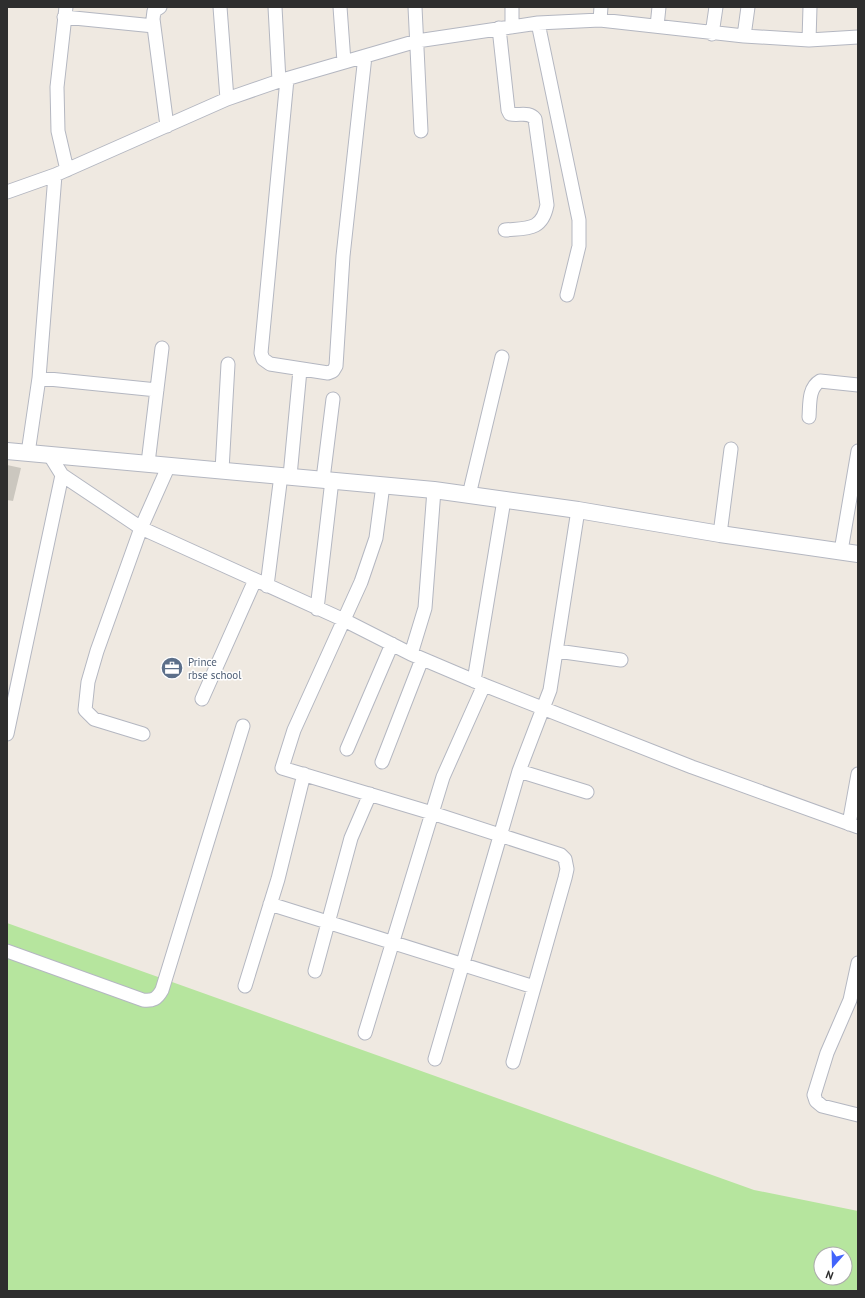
<svg xmlns="http://www.w3.org/2000/svg" width="865" height="1298" font-family="'PT Sans',sans-serif">
<rect width="100%" height="100%" fill="#efe9e1"/>
<path fill="#b6e59e" fill-rule="evenodd" d="M 7,923 L 754,1190 L 858,1211 L 858,1291 L 7,1291 ZM 821,1254 L 845,1254 L 845,1278 L 821,1278 Z"/>
<path fill="#cbc7bf" d="M 7,465 L 21,468 L 13,501 L 7,500 Z"/>
<g fill="none" stroke-linecap="round" stroke-linejoin="round">
<g stroke="#b4b7c1" stroke-width="15">
<path id="minor" d="M 66,7 L 57,87 L 58,131 L 67,170
M 160,7 L 154,11 L 153,19 L 167,126
M 220,7 L 227,99
M 275,7 L 279,81
M 340,7 L 344,62
M 415,7 L 421,131
M 64,17 L 154,26
M 600,20 L 601,7
M 538,23 L 579,220 L 579,246 L 567,295
M 657,26 L 659,7
M 512,27 L 512,7
M 499,28 L 508,110 L 510,114 C 519,116 529,111 535,119 L 547,205 C 542,231 527,228 505,230
M 712,34 L 716,7
M 744,36 L 748,7
M 809,40 L 810,7
M 287,79 L 261,353 L 263,359 L 270,364 L 328,373 L 333,371 L 336,366 L 343,256 L 365,56
M 7,192 L 55,175 L 227,99 L 279,81 L 417,41 L 538,23 L 600,20 L 744,36 L 809,40 L 858,37
M 39,378 L 157,390
M 809,417 C 810,405 808,388 820,381 L 858,385
M 28,453 L 39,378 L 55,175
M 49,454 L 62,475 L 141,528 L 344,620 L 411,654 L 484,685 L 692,767 L 858,827
M 148,463 L 162,348
M 222,470 L 228,364
M 290,476 L 300,370
M 323,479 L 333,399
M 383,485 L 376,538 L 361,582 L 294,730 L 282,768 L 432,813 L 561,855 L 565,859 L 567,869 L 565,878 L 513,1062
M 469,495 L 502,357
M 720,534 L 731,449
M 841,551 L 858,451
M 267,586 L 281,475
M 317,609 L 332,480
M 557,651 L 621,660
M 411,654 L 425,608 L 434,490
M 474,681 L 504,500
M 202,699 L 255,580
M 7,734 L 62,475
M 143,734 L 94,719 L 85,710 L 88,682 L 97,651 L 141,528 L 169,465
M 347,749 L 392,644
M 382,762 L 422,659
M 519,771 L 587,792
M 849,824 L 858,774
M 270,904 L 534,987
M 7,951 L 143,1000 C 153,1001 157,999 162,990 L 243,726
M 858,963 L 850,1000 L 827,1053 L 814,1095 L 816,1101 L 822,1106 L 858,1115
M 315,971 L 351,838 L 370,794
M 245,986 L 278,879 L 304,774
M 365,1033 L 443,777 L 484,685
M 435,1059 L 519,771 L 550,690 L 578,510"/>
</g>
<g stroke="#b4b7c1" stroke-width="18">
<path id="tertiary" d="M 7,451 L 434,490 L 578,510 L 720,534 L 858,554"/>
</g>
<use href="#minor" stroke="#fff" stroke-width="13"/>
<use href="#tertiary" stroke="#fff" stroke-width="16"/>
</g>
<defs>
<g id="office-disc" transform="scale(1.15)"><circle r="9.5" fill="#5c6f8a" stroke="#fff"/><path d="M-6-3h4V-5.5h4V-3h4V5H-6ZM-1-4.5V-3h2v-1.5ZM-6 0V1H6V0Z" fill="#fff"/></g>
</defs>
<g fill-rule="evenodd">
<use href="#office-disc" x="172" y="668"/>
</g>
<g text-anchor="middle" stroke-width="3" stroke-linejoin="round" paint-order="stroke">
<g font-size="11" fill="#4e5e75" stroke="#fff" text-anchor="start">
<text x="188" y="666">Prince<tspan x="188" dy="13">rbse school</tspan></text>
</g>
</g>
<rect width="865" height="1298" fill="none" stroke="#2e2e2e" stroke-width="16"/>
<g transform="translate(833 1266) rotate(200)"><circle r="19" fill="#ffffff" stroke="#ababab"/>
<path d="M0-3L7 15L0 10L-7 15Z" fill="#4264fb"/>
<text y="-6" font-size="11" font-weight="bold" text-anchor="middle" fill="#2e2e2e">N</text>
</g>
</svg>
